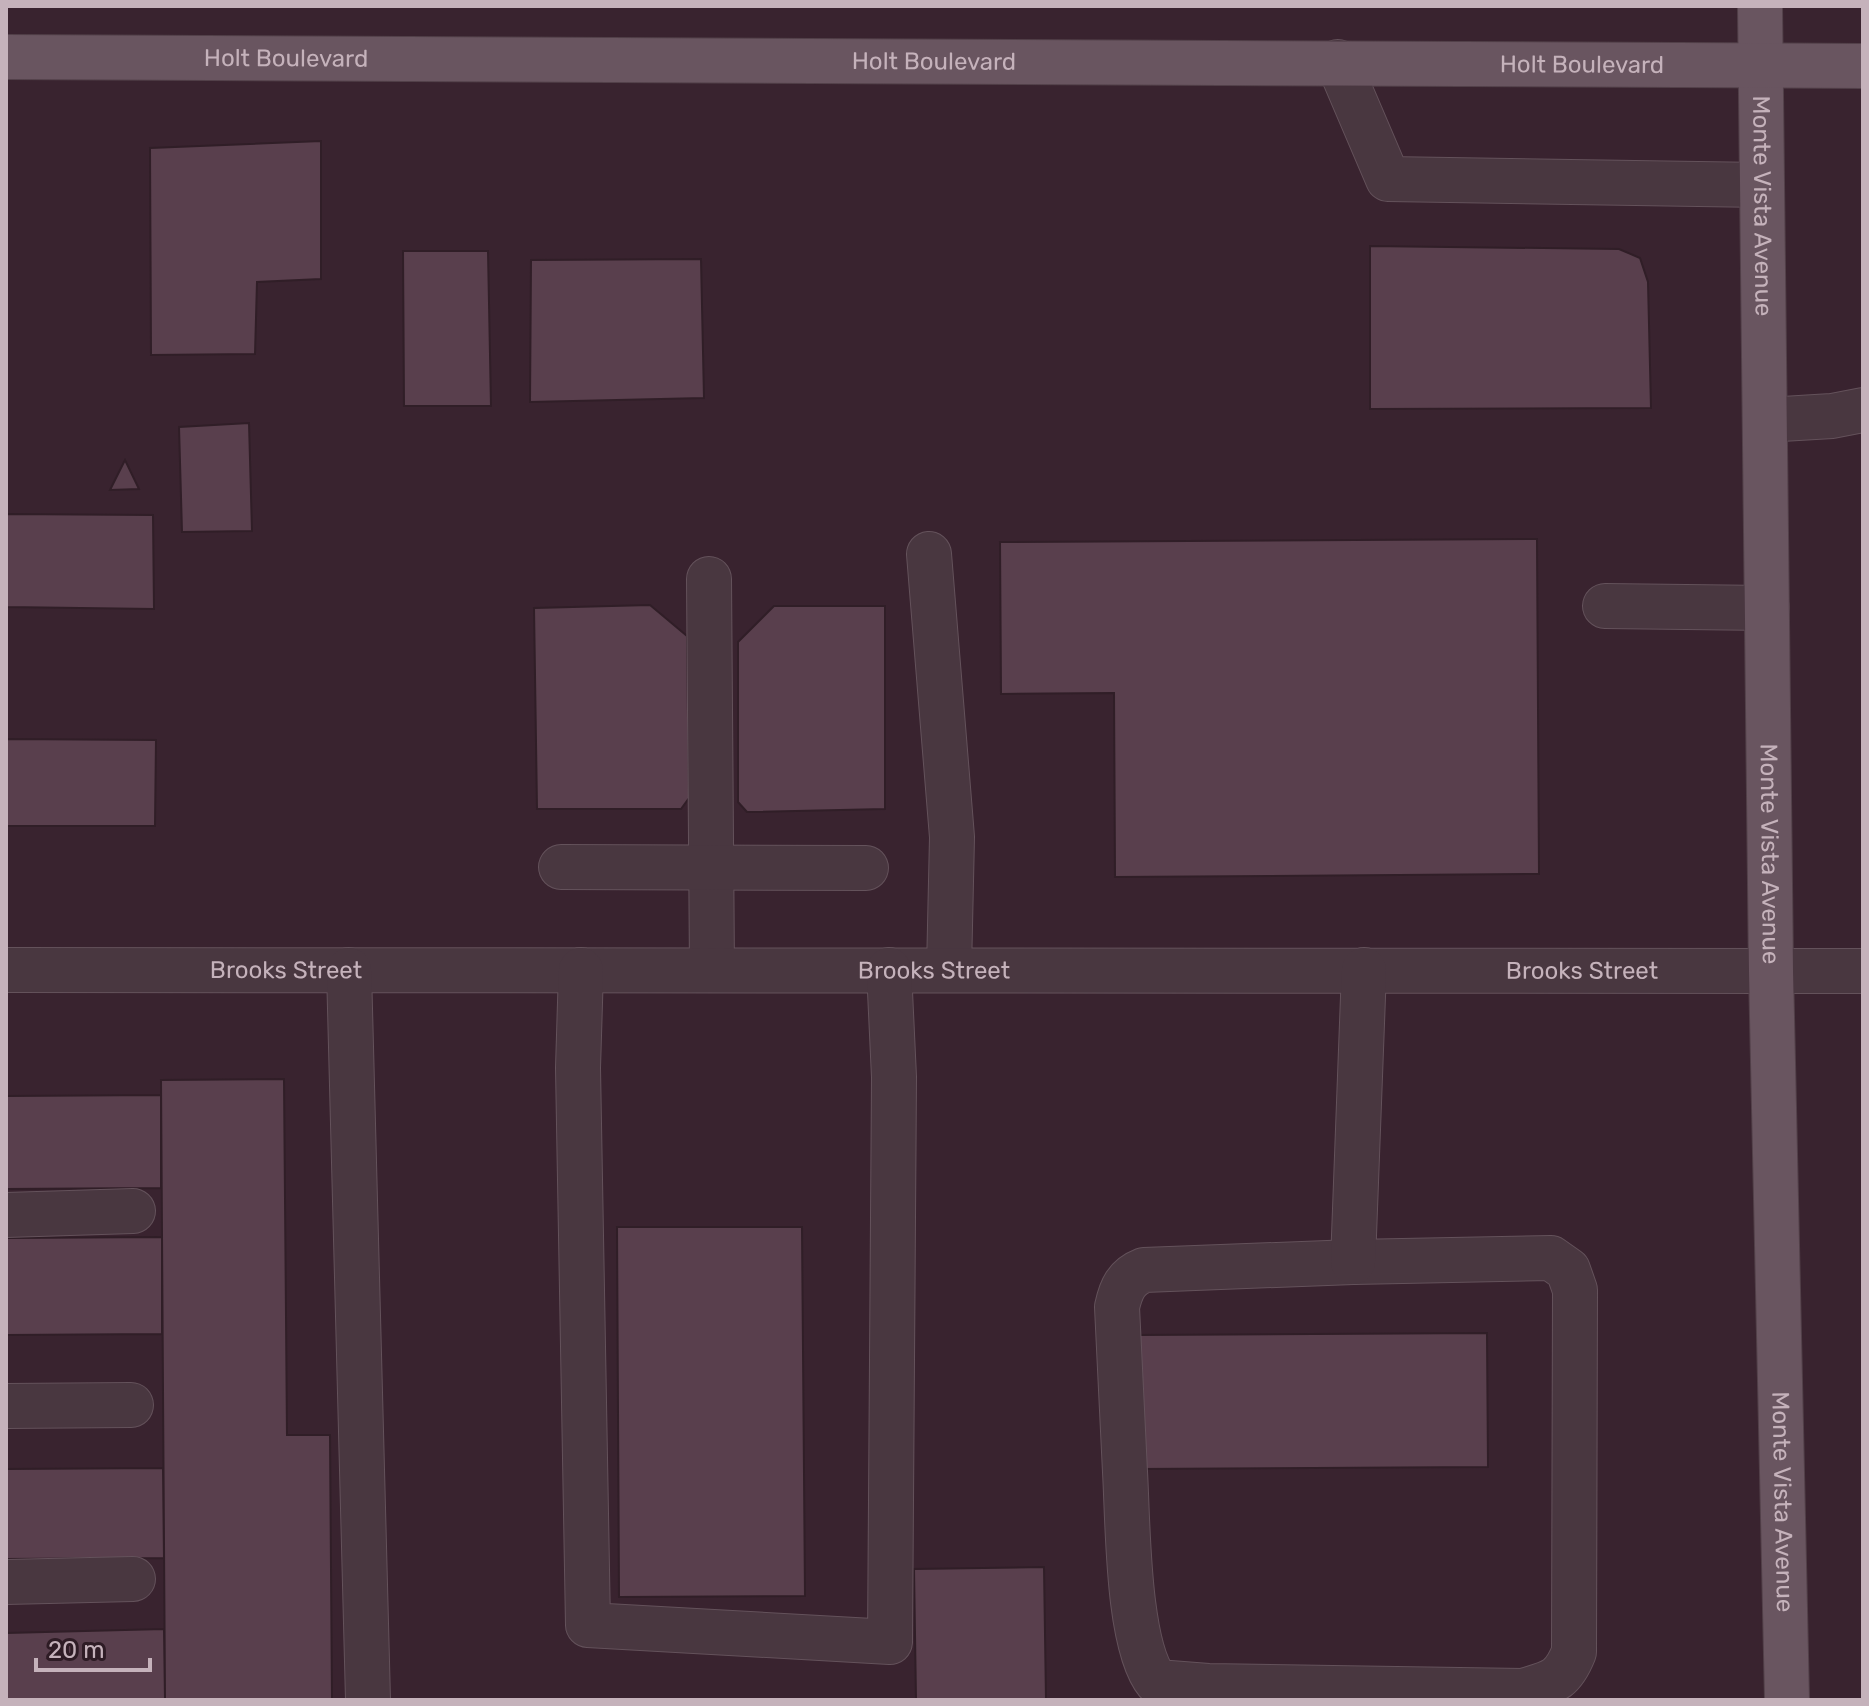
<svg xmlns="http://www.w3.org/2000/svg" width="1869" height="1706" font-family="Rubik,sans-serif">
<rect width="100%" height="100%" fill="#39232f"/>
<path fill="#593f4d" stroke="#301e27" stroke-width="2" d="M 321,141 L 321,279 L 257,282 L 255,354 L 151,355 L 150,148 Z
M 1370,246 L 1619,249 L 1640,258 L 1648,282 L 1651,408 L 1370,409 Z
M 403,251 L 488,251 L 491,406 L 404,406 Z
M 701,259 L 704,398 L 530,402 L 531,260 Z
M 249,423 L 252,531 L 182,532 L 179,427 Z
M 125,460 L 139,489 L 110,490 Z
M 6,514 L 153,515 L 154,609 L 6,607 Z
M 1537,539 L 1539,874 L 1115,877 L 1114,693 L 1001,694 L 1000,542 Z
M 650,605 L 687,636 L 689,798 L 681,809 L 537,809 L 534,608 Z
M 774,606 L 885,606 L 885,809 L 747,812 L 738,802 L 738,642 Z
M 6,739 L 156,740 L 155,826 L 6,826 Z
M 284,1079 L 287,1435 L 330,1435 L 332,1700 L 165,1700 L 161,1080 Z
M 161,1095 L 161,1188 L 6,1189 L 6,1096 Z
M 617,1227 L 802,1227 L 805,1596 L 619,1597 Z
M 162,1237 L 162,1334 L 6,1335 L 6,1238 Z
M 1487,1333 L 1488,1467 L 1138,1469 L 1137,1335 Z
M 163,1468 L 164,1558 L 6,1559 L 6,1469 Z
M 1044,1567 L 1046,1700 L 916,1700 L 914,1569 Z
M 164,1629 L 165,1700 L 6,1700 L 6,1633 Z"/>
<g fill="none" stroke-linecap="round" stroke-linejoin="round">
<g stroke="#64525b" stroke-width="46">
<g id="minor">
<path d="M 1338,62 L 1388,179 L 1762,185"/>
<path d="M 1765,420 L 1832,416 L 1863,410"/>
<path d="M 929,554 L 952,837 L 949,970"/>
<path d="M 709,579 L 712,970"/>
<path d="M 1605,606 L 1767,608"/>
<path d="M 561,867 L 866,868"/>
<path id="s1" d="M 6,970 L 1863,971"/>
<path d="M 349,970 L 368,1700"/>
<path d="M 581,970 L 578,1068 L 588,1625 L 890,1642 L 894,1077 L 889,970"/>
<path d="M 6,1215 L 133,1211"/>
<path d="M 1551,1258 L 1568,1270 L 1575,1290 L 1574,1652 C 1562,1682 1552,1682 1523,1691 L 1208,1686 L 1157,1682 C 1127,1646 1128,1521 1125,1472 C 1122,1417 1120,1362 1117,1307 C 1121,1289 1126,1277 1144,1270 L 1353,1262 Z"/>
<path d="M 1353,1262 L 1364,970"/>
<path d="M 6,1406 L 131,1405"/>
<path d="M 6,1582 L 133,1579"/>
</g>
</g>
<g stroke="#524049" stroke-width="46">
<g id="major">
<path id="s2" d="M 1760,6 L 1771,971 L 1787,1700"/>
<path id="s3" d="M 6,57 L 1863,66"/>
</g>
</g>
<use href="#minor" stroke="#493740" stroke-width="44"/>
<use href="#major" stroke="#695560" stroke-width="44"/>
</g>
<g text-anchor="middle" stroke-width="8" stroke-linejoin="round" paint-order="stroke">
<g font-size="24" fill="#c5b2bb" stroke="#2e1c25">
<text dy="8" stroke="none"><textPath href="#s3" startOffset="280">Holt Boulevard</textPath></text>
<text dy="8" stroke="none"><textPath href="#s3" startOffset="928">Holt Boulevard</textPath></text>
<text dy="8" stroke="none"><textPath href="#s3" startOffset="1576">Holt Boulevard</textPath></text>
<text dy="8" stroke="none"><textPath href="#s2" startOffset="200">Monte Vista Avenue</textPath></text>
<text dy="8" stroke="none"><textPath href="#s2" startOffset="848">Monte Vista Avenue</textPath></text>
<text dy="8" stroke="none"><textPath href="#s1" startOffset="280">Brooks Street</textPath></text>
<text dy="8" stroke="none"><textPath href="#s1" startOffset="928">Brooks Street</textPath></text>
<text dy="8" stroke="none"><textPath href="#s1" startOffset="1576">Brooks Street</textPath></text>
<text dy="8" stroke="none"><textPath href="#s2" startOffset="1496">Monte Vista Avenue</textPath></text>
</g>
</g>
<rect width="1869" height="1706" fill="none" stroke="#c5b2bb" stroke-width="16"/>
<path d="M36 1658v12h114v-12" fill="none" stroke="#c5b2bb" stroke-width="4"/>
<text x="48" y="1658" font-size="24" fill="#c5b2bb" stroke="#2e1c25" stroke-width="6" paint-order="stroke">20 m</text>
</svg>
